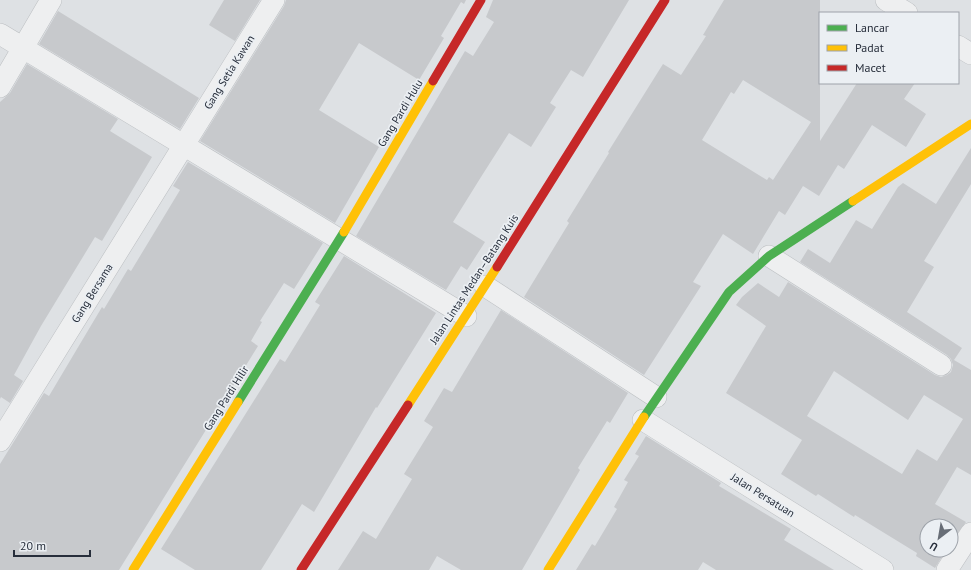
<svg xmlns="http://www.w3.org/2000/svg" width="971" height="570" font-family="'PT Sans',sans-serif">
<rect width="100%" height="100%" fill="#dee1e4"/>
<path fill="#c7c9cc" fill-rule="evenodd" d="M 224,0 L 260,0 L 235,41 L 209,25 Z
M 286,0 L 466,0 L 464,4 L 461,2 L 441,36 L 444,38 L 419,80 L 359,43 L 319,110 L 379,147 L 335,223 L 200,141 L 284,6 Z
M 493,0 L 629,0 L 583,77 L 571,70 L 550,103 L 556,107 L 531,147 L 509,133 L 481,177 L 453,222 L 485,242 L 467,270 L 461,266 L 446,290 L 356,236 L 465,51 L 473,56 L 494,22 L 486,17 Z
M 724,0 L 820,0 L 820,141 L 857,83 L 915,83 L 904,99 L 926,114 L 906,147 L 872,125 L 844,169 L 838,165 L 819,196 L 803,186 L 785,215 L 779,211 L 753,254 L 723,234 L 693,282 L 701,286 L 644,375 L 524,297 L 569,223 L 567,221 L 609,153 L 608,152 L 663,64 L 681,75 L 706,36 L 703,35 ZM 743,80 L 811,122 L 773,180 L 769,177 L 767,180 L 702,140 L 731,92 L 734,94 Z
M 58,11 L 199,98 L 180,129 L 39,44 Z
M 27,64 L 118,119 L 110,131 L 152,157 L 102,241 L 95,237 L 41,326 L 14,375 L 23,381 L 10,403 L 1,397 L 0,399 L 0,102 L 10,93 Z
M 971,148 L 971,184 L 924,261 L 934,267 L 907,312 L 962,348 L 954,360 L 971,370 L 971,475 L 957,467 L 935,504 L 966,522 L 951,542 L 951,526 L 927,526 L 927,550 L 946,550 L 935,568 L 916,556 L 917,553 L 855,515 L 854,517 L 818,494 L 816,496 L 781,474 L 802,440 L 726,393 L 766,326 L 736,305 L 742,297 L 758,283 L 779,297 L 788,282 L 935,375 L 941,377 L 947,375 L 951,372 L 953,365 L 951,359 L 947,355 L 800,262 L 808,249 L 830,263 L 856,220 L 872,229 L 898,187 L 903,183 L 936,204 ZM 834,371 L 908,420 L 924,395 L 963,419 L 937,461 L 917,449 L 902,474 L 807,416 Z
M 188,162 L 323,243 L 294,289 L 284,283 L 260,321 L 262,322 L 251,341 L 258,346 L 119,570 L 0,570 L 0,464 L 44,393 L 49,396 L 102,307 L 104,309 L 128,269 L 131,271 L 180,190 L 173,186 Z
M 344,256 L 436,313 L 377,408 L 376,407 L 314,512 L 302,504 L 261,570 L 195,570 L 161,549 L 280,359 L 285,362 L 320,305 L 315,302 Z
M 501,310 L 628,393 L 610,423 L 607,421 L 578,468 L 580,470 L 522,570 L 461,570 L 437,556 L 429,570 L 338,570 L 363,531 L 376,539 L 412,479 L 404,474 L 433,427 L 424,421 L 444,388 L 452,392 Z
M 646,436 L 721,483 L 719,486 L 791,529 L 784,540 L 834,570 L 716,570 L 703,562 L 698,570 L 576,570 L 592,544 L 595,546 L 617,509 L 614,507 L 628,482 L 624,480 L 639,456 L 635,454 Z"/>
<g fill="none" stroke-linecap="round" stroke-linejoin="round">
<g stroke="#bcbfc2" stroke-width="22">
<path id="street" d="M 886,0 L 907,13
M 0,34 L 466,316
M 958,46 L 971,54
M 0,87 L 51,0
M 769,256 L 941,365
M 485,286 L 656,397
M 643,420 L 883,570
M 0,441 L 274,0
M 947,570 L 971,533"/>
</g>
<use href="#street" stroke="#eeeff0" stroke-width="21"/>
<path stroke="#4caf50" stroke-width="9" d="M 238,402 L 344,232
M 644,417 L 729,292 L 769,256 L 853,201"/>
<path stroke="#ffc107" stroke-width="9" d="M 853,201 L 971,124
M 344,232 L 433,81
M 408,405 L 497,267
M 133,570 L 238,402
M 548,570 L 644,417"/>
<path stroke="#c62828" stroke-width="9" d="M 433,81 L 481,0
M 497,267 L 665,0
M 301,570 L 408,405"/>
</g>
<g text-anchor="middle" stroke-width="3.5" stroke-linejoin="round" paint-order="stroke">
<g font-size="11" fill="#272e3b" stroke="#ebeff3">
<text transform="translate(229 72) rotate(-58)" y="4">Gang Setia Kawan</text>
<text transform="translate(400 113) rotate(-59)" y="4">Gang Pardi Hulu</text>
<text transform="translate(474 279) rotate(-57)" y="4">Jalan Lintas Medan–Batang Kuis</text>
<text transform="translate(92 293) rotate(-58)" y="4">Gang Bersama</text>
<text transform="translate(226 398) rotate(-58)" y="4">Gang Pardi Hilir</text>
<text transform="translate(763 495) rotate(32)" y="4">Jalan Persatuan</text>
</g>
</g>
<rect x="819" y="12" width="140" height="72" fill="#ebeff3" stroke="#9da2a9"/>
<rect x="827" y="25" width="20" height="6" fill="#4caf50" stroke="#9da2a9"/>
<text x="855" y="32" font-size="12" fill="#272e3b">Lancar</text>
<rect x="827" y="45" width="20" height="6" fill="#ffc107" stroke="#9da2a9"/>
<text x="855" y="52" font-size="12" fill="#272e3b">Padat</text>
<rect x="827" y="65" width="20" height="6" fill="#c62828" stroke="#9da2a9"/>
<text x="855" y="72" font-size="12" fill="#272e3b">Macet</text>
<g transform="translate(939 538) rotate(211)"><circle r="19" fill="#ebeff3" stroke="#9da2a9"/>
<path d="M0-3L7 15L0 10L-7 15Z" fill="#676d76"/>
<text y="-6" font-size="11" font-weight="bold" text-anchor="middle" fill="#272e3b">U</text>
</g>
<path d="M14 550v6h76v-6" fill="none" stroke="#272e3b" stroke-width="2"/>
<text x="20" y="550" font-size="12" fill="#272e3b" stroke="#ebeff3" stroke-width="3" paint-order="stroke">20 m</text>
</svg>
